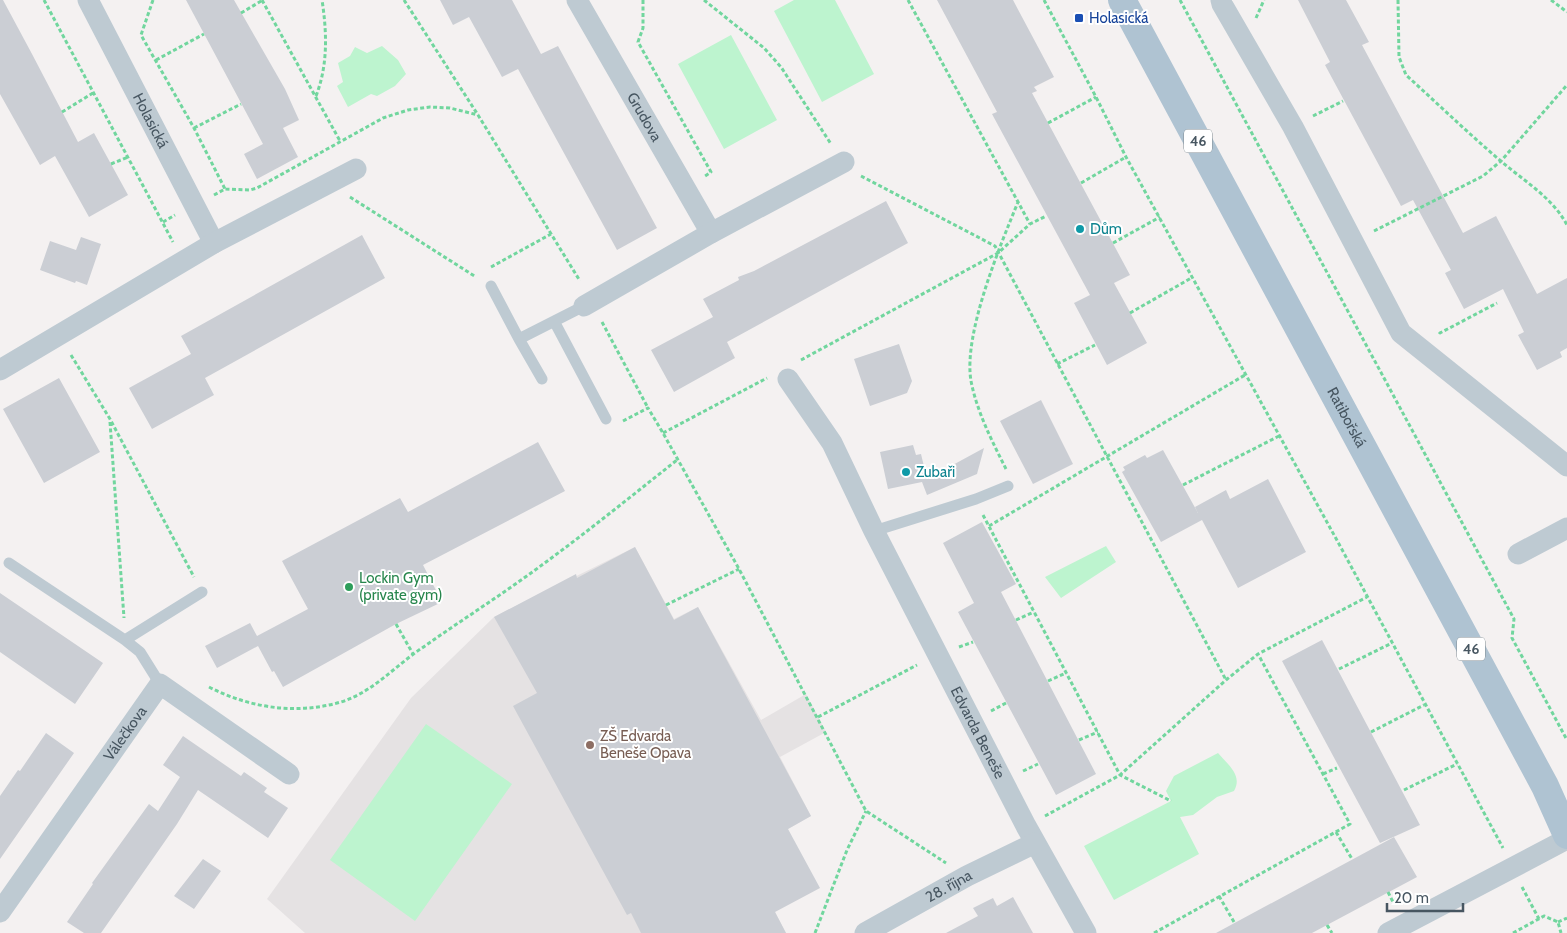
<svg xmlns="http://www.w3.org/2000/svg" width="1567" height="933" font-family="Cabin,sans-serif">
<rect width="100%" height="100%" fill="#f4f1f1"/>
<path fill="#e5e2e3" d="M 635,547 L 674,619 L 698,607 L 761,720 L 806,694 L 826,732 L 780,757 L 811,816 L 788,829 L 775,912 L 786,933 L 305,933 L 267,899 L 411,698 L 494,617 Z"/>
<path fill="#bdf4cf" d="M 794,0 L 835,0 L 874,74 L 822,102 L 774,11 Z
M 731,35 L 777,120 L 724,149 L 678,64 Z
M 382,46 L 398,60 L 406,74 L 395,86 L 377,96 L 371,94 L 348,107 L 337,86 L 343,82 L 338,63 L 350,56 L 355,47 L 367,53 Z
M 1106,546 L 1116,562 L 1061,598 L 1045,577 Z
M 426,724 L 512,784 L 415,921 L 330,860 Z
M 1218,753 C 1228,765 1243,775 1234,791 L 1217,797 L 1193,815 L 1180,817 L 1199,854 L 1114,900 L 1084,846 L 1171,801 L 1166,791 L 1174,776 Z"/>
<path fill="#cbced4" d="M 0,0 L 3,0 L 32,54 L 78,142 L 94,133 L 128,195 L 89,217 L 55,156 L 40,165 L 0,94 Z
M 186,0 L 234,0 L 285,89 L 299,120 L 283,128 L 298,157 L 257,179 L 244,154 L 263,144 Z
M 440,0 L 512,0 L 541,54 L 558,46 L 657,228 L 617,250 L 518,69 L 502,77 L 469,17 L 453,25 Z
M 937,0 L 1013,0 L 1054,77 L 1034,87 L 1037,91 L 1032,93 L 1130,275 L 1114,283 L 1147,343 L 1107,365 L 1074,303 L 1090,295 L 992,114 L 997,112 Z
M 1298,0 L 1346,0 L 1369,42 L 1362,45 L 1463,233 L 1496,216 L 1537,294 L 1567,278 L 1567,348 L 1560,352 L 1562,357 L 1537,370 L 1518,335 L 1524,332 L 1503,289 L 1464,309 L 1445,273 L 1451,270 L 1413,200 L 1401,206 L 1325,65 L 1330,62 Z
M 886,201 L 908,243 L 727,342 L 735,358 L 674,392 L 651,350 L 713,317 L 703,299 L 739,280 L 738,277 L 754,271 Z
M 362,235 L 385,278 L 205,378 L 214,395 L 152,429 L 129,388 L 191,354 L 181,336 Z
M 81,237 L 101,244 L 87,285 L 76,281 L 75,283 L 40,270 L 50,241 L 76,250 Z
M 899,344 L 912,381 L 907,393 L 870,406 L 854,359 Z
M 59,378 L 100,452 L 44,483 L 3,409 Z
M 1041,400 L 1073,464 L 1033,484 L 1000,421 Z
M 538,442 L 565,491 L 423,565 L 442,602 L 396,624 L 283,687 L 274,671 L 272,672 L 258,646 L 217,668 L 205,646 L 250,623 L 257,636 L 308,609 L 282,561 L 400,498 L 408,512 Z
M 913,445 L 916,455 L 921,454 L 927,479 L 984,448 L 977,474 L 927,495 L 922,482 L 888,489 L 880,452 Z
M 1163,450 L 1198,513 L 1195,507 L 1226,490 L 1230,499 L 1268,479 L 1306,552 L 1238,588 L 1202,520 L 1161,542 L 1122,472 L 1125,470 L 1123,467 L 1145,455 L 1147,458 Z
M 982,522 L 1016,584 L 1001,592 L 1096,774 L 1056,795 L 958,612 L 974,603 L 943,543 Z
M 635,547 L 674,620 L 698,607 L 811,816 L 788,829 L 820,888 L 775,912 L 786,933 L 641,933 L 631,913 L 627,915 L 513,706 L 537,693 L 494,617 L 576,574 L 577,578 Z
M 0,593 L 103,663 L 75,704 L 0,652 Z
M 1322,640 L 1420,825 L 1380,843 L 1282,661 Z
M 46,733 L 74,753 L 0,859 L 0,796 L 18,770 L 20,771 Z
M 183,736 L 241,776 L 244,772 L 267,788 L 264,792 L 288,808 L 268,838 L 198,790 L 177,824 L 101,933 L 84,933 L 67,922 L 93,884 L 92,883 L 149,804 L 158,811 L 180,777 L 163,765 Z
M 1394,837 L 1417,877 L 1312,933 L 1216,933 Z
M 203,859 L 221,871 L 194,909 L 174,896 Z
M 1013,897 L 1033,933 L 946,933 L 978,916 L 973,908 L 993,898 L 997,906 Z"/>
<g fill="none" stroke-linecap="round" stroke-linejoin="round">
<path stroke="#71d69e" stroke-width="3" stroke-dasharray="4 2.5" stroke-linecap="butt" d="M 44,0 L 173,242
M 153,0 L 141,35 L 194,128 L 225,189
M 262,0 L 340,141
M 404,0 L 478,115 L 580,281
M 643,0 L 643,28 L 638,42 L 711,172 L 705,176
M 704,0 L 764,48 L 781,67 L 831,144
M 908,0 L 1030,224
M 1044,0 L 1096,97 L 1126,157 L 1339,544 L 1503,848
M 1180,0 L 1514,619 L 1512,638 L 1567,740
M 1398,0 L 1399,57 L 1406,75 C 1438,104 1469,134 1502,162 C 1524,181 1553,198 1567,225
M 1551,0 L 1567,12
M 241,13 L 263,0
M 1256,18 L 1264,0
M 156,60 L 204,34
M 316,96 C 328,65 327,33 322,0
M 62,112 L 93,93
M 1313,116 L 1343,101
M 1048,123 L 1096,97
M 194,128 L 241,104
M 111,164 L 128,157
M 861,176 L 995,246 L 1226,680
M 1081,183 L 1126,157
M 214,195 L 225,189 L 250,190 L 257,188 L 383,118 L 408,110 L 430,107 L 450,108 L 478,115
M 350,197 L 476,277
M 163,222 L 175,215
M 1374,231 L 1483,176 L 1501,161 L 1567,85
M 1113,243 L 1160,217
M 491,267 L 551,234
M 1130,313 L 1193,277
M 602,322 L 648,408
M 1439,332 L 1440,333 L 1497,303
M 71,355 L 110,419 L 194,577
M 801,360 L 998,253 L 1030,224 L 1046,216
M 1057,364 L 1095,345
M 623,421 L 648,408 L 663,433 L 739,569 L 866,811 L 946,863
M 110,422 L 124,618
M 663,433 L 767,378
M 1006,469 C 992,441 977,412 971,381 C 963,334 1000,246 1018,202
M 1183,485 L 1279,436
M 983,515 L 1120,775 L 1171,801
M 989,526 L 1245,375
M 666,605 L 739,569
M 1016,620 L 1034,612
M 396,624 L 413,654
M 959,647 L 973,642
M 1339,669 L 1392,643
M 1048,681 L 1066,673
M 209,687 C 250,708 296,715 341,702 C 373,692 395,666 422,648 C 463,619 506,592 546,562 C 591,529 634,494 677,460
M 991,711 L 1006,703
M 818,717 L 917,665
M 1371,732 L 1424,705
M 1079,740 L 1098,732
M 1023,771 L 1038,764
M 1323,774 L 1337,768
M 1404,790 L 1457,764
M 1045,816 L 1120,775 L 1226,680 L 1258,654 L 1367,597
M 1336,832 L 1352,859
M 1522,887 L 1539,919
M 1388,892 L 1394,904
M 1219,896 L 1234,922
M 1558,922 L 1567,918
M 1327,925 L 1332,933
M 815,933 L 847,850 L 866,811
M 1154,933 L 1350,824 L 1258,654
M 1513,933 L 1544,916 L 1558,922 L 1561,933"/>
<path stroke="#becad2" stroke-width="11" d="M 491,286 L 519,339 L 584,306
M 554,321 L 606,419
M 519,339 L 542,379
M 874,531 L 976,499 L 1008,486
M 9,563 L 125,640 L 140,652 L 160,684
M 125,640 L 202,592"/>
<g stroke="#becad2" stroke-width="21">
<path id="s1" d="M 88,0 L 214,243"/>
<path id="s2" d="M 577,0 L 711,233"/>
<path d="M 1221,0 L 1222,4 L 1293,127 L 1401,333 L 1567,466"/>
<path d="M 584,306 L 711,233 L 844,162"/>
<path d="M 0,370 L 214,243 L 356,169"/>
<path id="s3" d="M 788,379 L 832,443 L 874,531 L 1026,826 L 1086,933"/>
<path d="M 1518,554 L 1567,528"/>
<path id="s4" d="M 0,912 L 160,684 L 289,774"/>
<path id="s5" d="M 865,933 L 967,876 L 1035,843"/>
<path d="M 1388,933 L 1567,839"/>
</g>
<path stroke="#afc3d2" stroke-width="28" id="s6" d="M 1122,0 L 1545,786 L 1567,835"/>
</g>
<rect fill="#1a4fb4" stroke="#fff" stroke-width="2" x="1074" y="13" width="10" height="10" rx="2.5"/>
<g fill="#0f9aa8" stroke="#fff" stroke-width="2">
<circle cx="1080" cy="229" r="5"/>
<circle cx="906" cy="472" r="5"/>
</g>
<circle fill="#2e9e5b" stroke="#fff" stroke-width="2" cx="349" cy="587" r="5"/>
<circle fill="#8d6e63" stroke="#fff" stroke-width="2" cx="590" cy="745" r="5"/>
<g text-anchor="middle" stroke-width="4" stroke-linejoin="round" paint-order="stroke">
<g fill="#fff" stroke="#7e8990" stroke-width="1">
<rect x="1184" y="129.5" width="28" height="23" rx="4"/>
<rect x="1457" y="637.5" width="28" height="23" rx="4"/>
</g>
<g font-size="14" font-weight="bold" fill="#475661">
<text x="1198" y="146">46</text>
<text x="1471" y="654">46</text>
</g>
<g font-size="15" fill="#164399" stroke="#fff" text-anchor="start">
<text x="1089" y="23">Holasická</text>
</g>
<g font-size="15" fill="#475661" stroke="#fff">
<text dy="5" stroke="none"><textPath href="#s2" startOffset="135">Grudova</textPath></text>
<text dy="5" stroke="none"><textPath href="#s1" startOffset="136">Holasická</textPath></text>
<text dy="5" stroke="none"><textPath href="#s6" startOffset="474">Ratibořská</textPath></text>
<text dy="5" stroke="none"><textPath href="#s4" startOffset="218">Válečkova</textPath></text>
<text dy="5" stroke="none"><textPath href="#s3" startOffset="402">Edvarda Beneše</textPath></text>
<text dy="5" stroke="none"><textPath href="#s5" startOffset="96">28. října</textPath></text>
</g>
<g font-size="15" fill="#0d838f" stroke="#fff" text-anchor="start">
<text x="1090" y="234">Dům</text>
<text x="916" y="477">Zubaři</text>
</g>
<g font-size="15" fill="#27864d" stroke="#fff" text-anchor="start">
<text x="359" y="583">Lockin Gym<tspan x="359" dy="17">(private gym)</tspan></text>
</g>
<g font-size="15" fill="#785e54" stroke="#fff" text-anchor="start">
<text x="600" y="741">ZŠ Edvarda<tspan x="600" dy="17">Beneše Opava</tspan></text>
</g>
</g>
<path d="M1387 903v8h76v-8" fill="none" stroke="#475661" stroke-width="2.5"/>
<text x="1394" y="903" font-size="15" fill="#475661" stroke="#ffffff" stroke-width="4" paint-order="stroke">20 m</text>
</svg>
